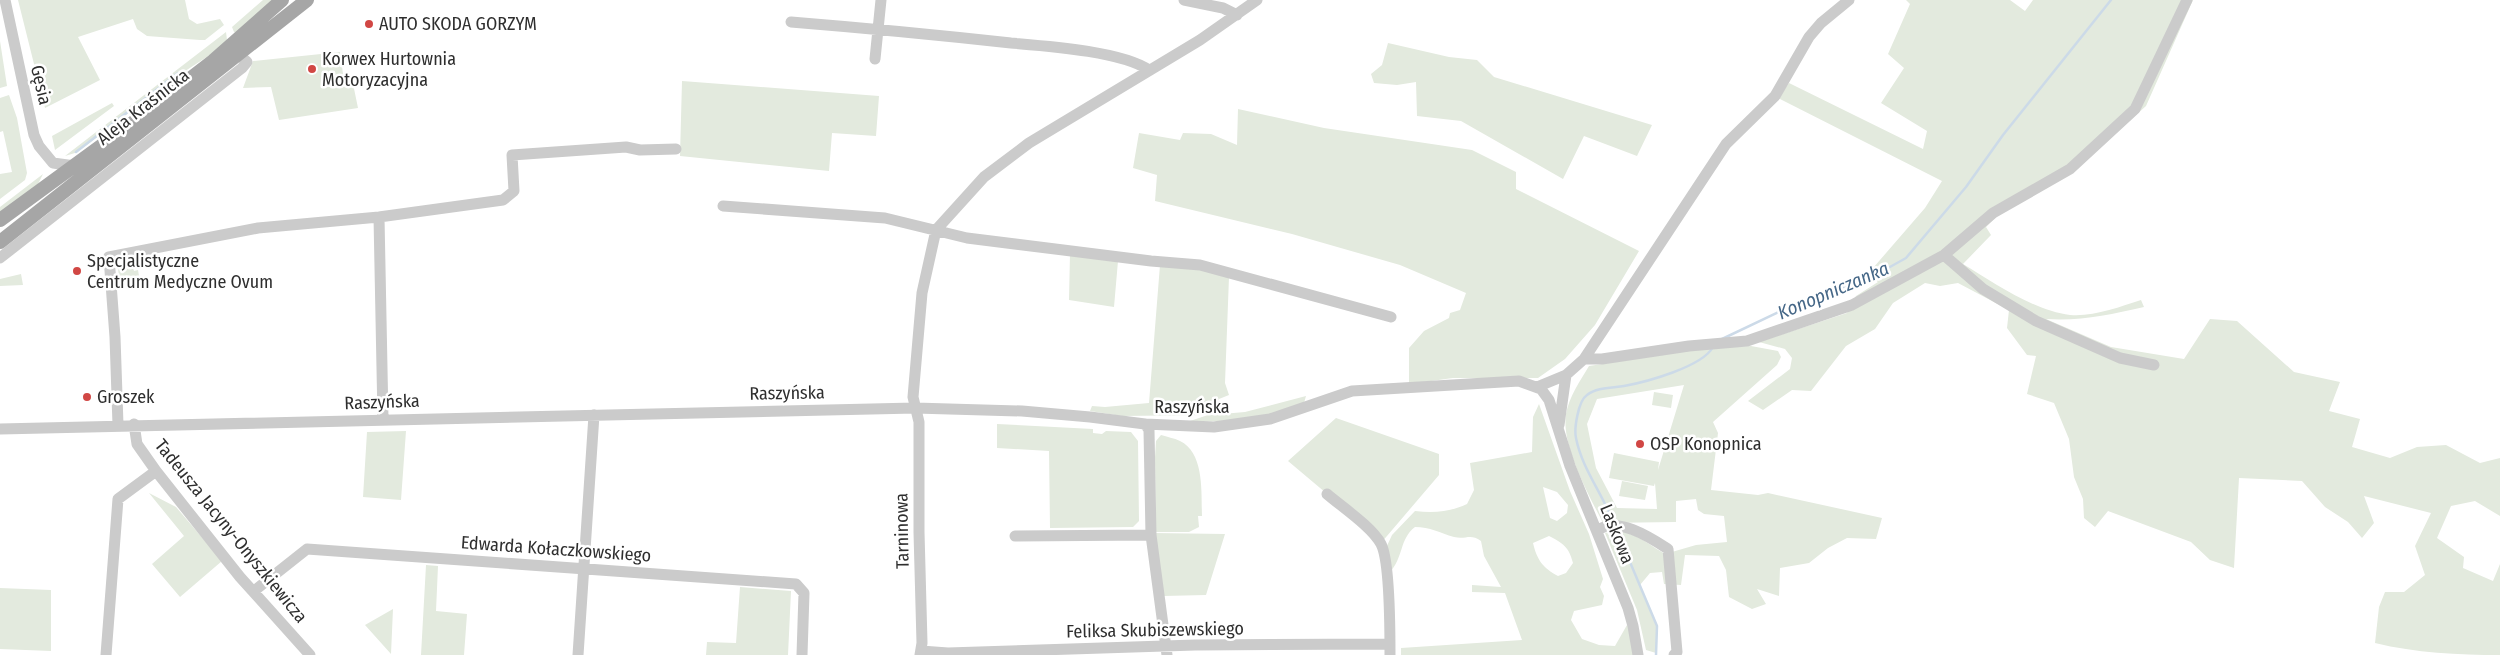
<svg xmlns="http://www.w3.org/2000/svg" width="2500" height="655" font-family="'Fira Sans Condensed',sans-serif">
<rect width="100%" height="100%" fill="#fff"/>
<path fill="#e3eade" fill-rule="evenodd" d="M 18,0 L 185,0 L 189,19 L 197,24 L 220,19 L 224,25 L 205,40 L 200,40 L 147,36 L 137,29 L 133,19 L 78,37 L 100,80 L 45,108 Z
M 263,0 L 274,0 L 236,33 L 234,32 L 232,27 Z
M 1906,0 L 2010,0 L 2025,11 L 2033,0 L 2193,0 L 2146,106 L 2104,144 L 1999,214 L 1986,227 L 1991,235 L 1963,264 C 1993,282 2034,311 2070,315 C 2093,317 2119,307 2141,300 L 2144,307 C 2109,315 2082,321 2046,319 L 2111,347 L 2184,359 L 2210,319 L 2237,321 L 2294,372 L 2340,382 L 2329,411 L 2360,419 L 2352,447 L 2390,458 L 2417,447 L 2446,445 L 2480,463 L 2500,458 L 2500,516 L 2475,501 L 2451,506 L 2437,538 L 2464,557 L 2463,568 L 2493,581 L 2500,564 L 2500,655 C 2458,655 2416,653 2375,643 L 2379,607 L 2385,592 L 2404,592 L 2425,575 L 2415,546 L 2431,513 L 2364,496 L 2374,523 L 2362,538 L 2348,522 L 2325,507 L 2302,481 L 2239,478 L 2234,568 L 2210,560 L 2191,542 L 2108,511 L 2095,527 L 2084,518 L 2083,499 L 2074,477 L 2069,439 L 2054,403 L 2027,394 L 2036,356 L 2027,355 L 2007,328 L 2009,310 L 1958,283 L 1940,286 L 1925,283 L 1893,303 L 1875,329 L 1846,346 L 1811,391 L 1792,390 L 1763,410 L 1748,401 L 1790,369 L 1792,358 L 1785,349 L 1759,342 L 1847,313 L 1856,296 L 1878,282 L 1867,275 L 1925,208 L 1942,181 L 1778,98 L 1789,83 L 1923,149 L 1927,131 L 1881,103 L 1904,68 L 1888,54 L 1910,4 Z
M 226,32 L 227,40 L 219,49 L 176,77 L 88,144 L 75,153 L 65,156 Z
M 0,41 L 7,86 L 0,88 Z
M 1388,43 L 1449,57 L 1477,60 L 1494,77 L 1652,125 L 1637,156 L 1584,136 L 1563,179 L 1461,121 L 1417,116 L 1416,82 L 1397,85 L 1374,83 L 1371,74 L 1382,65 Z
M 340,52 L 343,74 L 351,74 L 358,108 L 279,120 L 271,87 L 243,88 L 253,61 Z
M 682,81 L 879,96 L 876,136 L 832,133 L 829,171 L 680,156 Z
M 9,95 L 17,118 L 27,173 L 25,180 L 0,199 L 0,174 L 12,172 L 3,131 L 0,132 L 0,98 Z
M 112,103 L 114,106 L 55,150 L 52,136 Z
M 1238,109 L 1324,128 L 1472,150 L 1516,172 L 1516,189 L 1639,251 L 1595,325 L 1565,359 L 1538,378 L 1453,378 L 1409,384 L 1409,348 L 1424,331 L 1449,318 L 1450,313 L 1460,310 L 1466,293 L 1400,265 L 1292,234 L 1155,201 L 1157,175 L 1133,168 L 1139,133 L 1180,140 L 1183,133 L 1211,134 L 1237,145 Z
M 43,174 L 38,184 L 0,213 L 0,207 Z
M 1070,254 L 1118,261 L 1114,307 L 1069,300 Z
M 132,263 L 134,271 L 138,270 L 140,282 L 120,283 L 118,269 L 122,265 Z
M 1160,265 L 1187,266 L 1229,277 L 1225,383 L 1229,395 L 1219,399 L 1210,415 L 1245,412 L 1306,396 L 1304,403 C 1269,421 1226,421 1187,422 L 1208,415 L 1122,416 L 1090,411 L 1092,406 L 1105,407 L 1149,403 Z
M 21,274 L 23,285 L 0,286 L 0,279 Z
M 1751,346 L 1778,351 L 1781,357 L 1777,365 L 1713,422 L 1718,433 L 1711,490 L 1758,495 L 1768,493 L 1882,518 L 1876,539 L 1847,538 L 1828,548 L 1809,563 L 1780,568 L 1779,596 L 1757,589 L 1766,604 L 1752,609 L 1729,597 L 1726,570 L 1719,556 L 1685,555 L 1681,585 L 1664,584 L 1662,572 L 1650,573 L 1640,585 L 1657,626 L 1656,653 L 1646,650 L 1637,610 L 1605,533 C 1628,526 1646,543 1665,554 L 1696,545 L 1727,542 L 1724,516 L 1704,514 L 1698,510 L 1696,499 L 1676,501 L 1676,522 L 1603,523 C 1589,495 1561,446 1566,414 C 1569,397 1580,381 1589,366 L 1707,348 ZM 1684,385 L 1658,470 L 1659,462 L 1614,453 L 1609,478 L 1654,486 L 1655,483 L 1657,509 L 1617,508 L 1596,468 L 1587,424 L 1597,399 Z
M 1654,392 L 1673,395 L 1671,408 L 1652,405 Z
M 1539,404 L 1570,491 L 1589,534 L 1603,579 L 1600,587 L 1604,596 L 1602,605 L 1574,611 L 1571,620 L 1582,639 L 1599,645 L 1615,646 L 1627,625 L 1631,631 L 1633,655 L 1401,655 L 1401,648 L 1522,640 L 1505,593 L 1472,592 L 1472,585 L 1501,587 L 1484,556 L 1481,541 C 1470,533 1466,540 1454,537 C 1440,533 1430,527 1415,527 C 1399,539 1404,558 1389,573 L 1386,548 L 1392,535 L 1415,511 C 1434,513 1450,512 1467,504 L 1474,490 L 1470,463 L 1532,452 L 1533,417 ZM 1543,487 L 1557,492 L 1568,505 L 1567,513 L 1557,521 L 1550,518 ZM 1549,536 C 1563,543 1569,547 1573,563 L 1566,573 L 1558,576 C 1543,568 1537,560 1533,543 Z
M 1336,418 L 1439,454 L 1439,475 L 1381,543 L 1364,525 L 1288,461 Z
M 997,424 L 1093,429 L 1093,433 L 1102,434 L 1106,431 L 1131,432 L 1138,441 L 1139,521 L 1133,527 L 1050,528 L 1049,451 L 997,448 Z
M 406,431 L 401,500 L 363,497 L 367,432 Z
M 1161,435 C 1167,437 1174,438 1180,441 C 1205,453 1201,494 1202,516 L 1198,516 L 1199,527 L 1189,532 L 1156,532 L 1155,457 L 1156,441 Z
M 1622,481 L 1648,486 L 1645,500 L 1619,496 Z
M 149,493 L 176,507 L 222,561 L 180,597 L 152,564 L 184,536 Z
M 1153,533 L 1225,534 L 1206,595 L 1163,596 Z
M 426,565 L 438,566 L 436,611 L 467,614 L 464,655 L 421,655 Z
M 740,587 L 791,591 L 788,655 L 706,655 L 707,642 L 736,643 Z
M 0,588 L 51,590 L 51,651 L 0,649 Z
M 393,609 L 391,654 L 365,625 Z"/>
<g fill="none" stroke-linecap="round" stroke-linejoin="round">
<path stroke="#ccdae8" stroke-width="2.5" d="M 76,152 L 178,73
M 1722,339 L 1789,307 L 1872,277 L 1906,258 L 1966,187 L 2003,135 L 2111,0
M 1613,522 C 1603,494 1582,469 1576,438 C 1574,429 1578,401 1587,395 C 1597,387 1612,388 1624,386 C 1646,382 1702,367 1713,347
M 1616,529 L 1657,626 L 1656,655"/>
<path stroke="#cbcbcb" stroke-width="11" d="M 5,0 L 34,135 L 39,146 L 53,163 L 75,166
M 1184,0 L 1223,8 L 1237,15
M 791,22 C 865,28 938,35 1011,43 C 1046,46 1121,51 1149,70
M 875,59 L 881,0
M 723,206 L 885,218 L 967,238 L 1151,261 L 1200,265 L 1391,317
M 379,217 L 383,419
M 1944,255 L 1983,289 L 2036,321 L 2120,358 L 2154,365
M 0,258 L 242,68 L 247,62 L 239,55
M 1584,359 L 1602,359 L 1689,346 L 1747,341 L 1852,305 L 1944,255 L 1993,213 L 2070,169 L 2135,109 L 2187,0
M 1537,387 L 1566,375 L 1584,359 L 1726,144 L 1775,96 L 1809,37 L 1821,23 L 1849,0
M 134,424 L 137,444 L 156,471 L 240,577 L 310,655
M 1145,424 L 1149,430 L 1151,535 L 1167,655
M 118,425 L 115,337 L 109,257 L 258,228 L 379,217 L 503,200 L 514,191 L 512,155 L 626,147 L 640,150 L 676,149
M 1559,425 L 1566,375
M 0,429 L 915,408 L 1022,411 L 1090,417 L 1145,424 L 1214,427 L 1270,419 L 1352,391 L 1519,381 L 1541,389 L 1549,400 L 1570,466 L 1628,608 L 1633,626 L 1638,655
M 1327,494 C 1342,507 1372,527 1381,544 C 1390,561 1390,633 1390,655
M 1597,531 C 1616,515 1651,538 1668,549 L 1677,652 L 1674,655
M 1015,536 L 1151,535
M 254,591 L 307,549 L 796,584 L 804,593 L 802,655
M 921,651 L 948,653 L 1195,645 L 1390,644
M 106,655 L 118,499 L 156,471
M 578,655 L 594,415
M 920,655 L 922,643 L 919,532 L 919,422 L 913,397 L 922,293 L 936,230 L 984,177 L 1029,143 L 1200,40 L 1257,0"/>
<path stroke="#a6a6a6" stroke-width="14" d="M 0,220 L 134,122 L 213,61 L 282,0
M 0,242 L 307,0"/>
</g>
<g fill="#d14744" stroke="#fff" stroke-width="2">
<circle cx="369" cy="24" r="5"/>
<circle cx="312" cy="69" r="5"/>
<circle cx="77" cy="271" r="5"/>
<circle cx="87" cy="397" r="5"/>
<circle cx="1640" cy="444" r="5"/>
</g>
<g text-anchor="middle" stroke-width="5" stroke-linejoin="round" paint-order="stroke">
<g font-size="18" fill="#2e2e2e" stroke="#fff" text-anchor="start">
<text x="379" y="30">AUTO SKODA GORZYM</text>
<text x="322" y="65">Korwex Hurtownia<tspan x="322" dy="21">Motoryzacyjna</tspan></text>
<text x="87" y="267">Specjalistyczne<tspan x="87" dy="21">Centrum Medyczne Ovum</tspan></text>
<text x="97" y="403">Groszek</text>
<text x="1650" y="450">OSP Konopnica</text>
</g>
<g font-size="18" fill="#2e2e2e" stroke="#fff">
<text transform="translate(41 85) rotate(77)" y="6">Gęsia</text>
<text transform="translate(143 107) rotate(-38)" y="6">Aleja Kraśnicka</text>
<text transform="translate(787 393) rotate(-1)" y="6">Raszyńska</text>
<text transform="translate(382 402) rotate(-2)" y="6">Raszyńska</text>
<text x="1192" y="413">Raszyńska</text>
<text transform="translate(231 531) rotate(51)" y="6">Tadeusza Jacyny-Onyszkiewicza</text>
<text transform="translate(902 531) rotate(-91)" y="6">Tarninowa</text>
<text transform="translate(1617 534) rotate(68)" y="6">Laskowa</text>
<text transform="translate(556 549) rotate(4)" y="6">Edwarda Kołaczkowskiego</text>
<text transform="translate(1155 630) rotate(-1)" y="6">Feliksa Skubiszewskiego</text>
</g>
<g font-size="19" font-style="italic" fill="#456787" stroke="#fff">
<text transform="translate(1833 290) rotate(-23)" y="7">Konopniczanka</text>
</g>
</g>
</svg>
